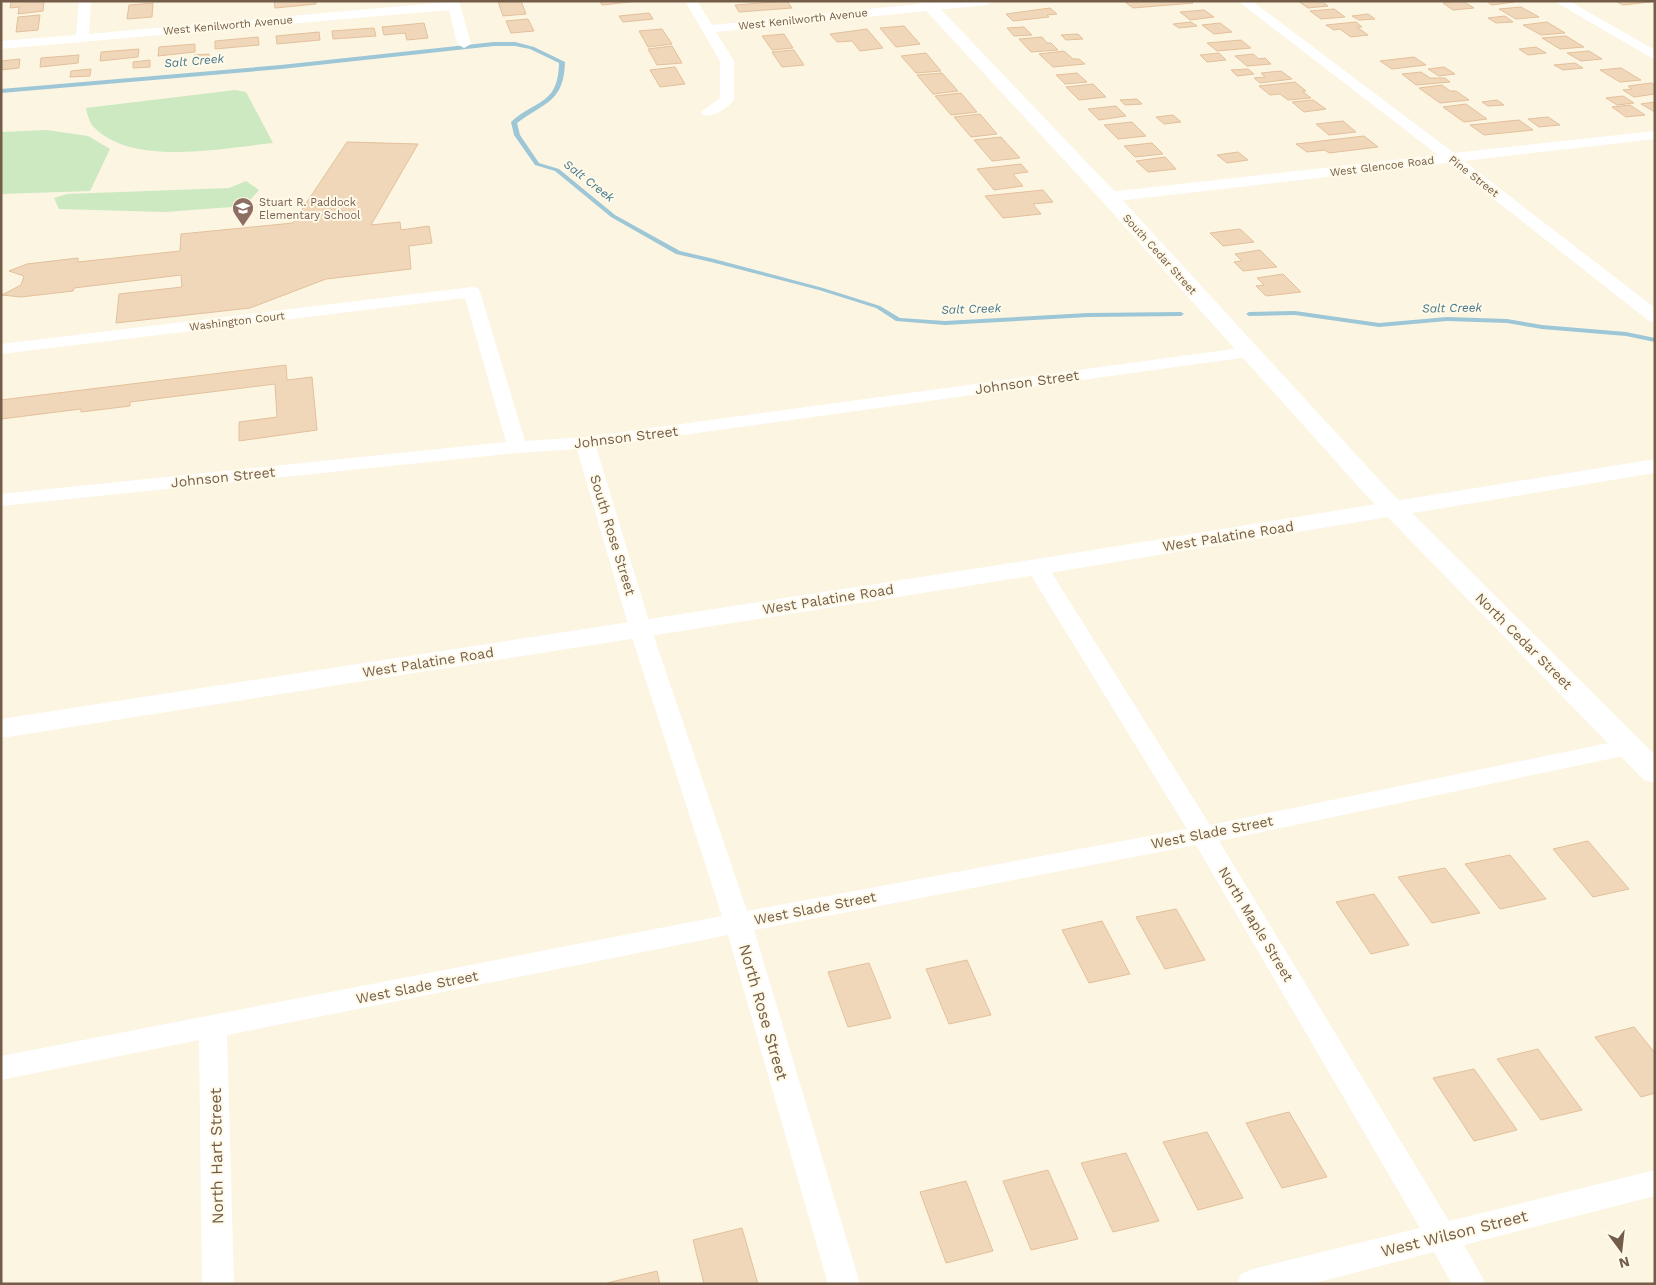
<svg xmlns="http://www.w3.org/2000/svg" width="1656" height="1285" font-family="'Work Sans',sans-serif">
<rect width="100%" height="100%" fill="#fcf5e2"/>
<path fill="#cce9c1" d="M 235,90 L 246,92 L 273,143 C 223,148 129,168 92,125 C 89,121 87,113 86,108 Z
M 47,130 L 88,136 L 110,149 L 90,191 L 1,194 L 1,132 Z
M 246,181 L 259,190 L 245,206 L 165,212 L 59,209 L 54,198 L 67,194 L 229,188 Z"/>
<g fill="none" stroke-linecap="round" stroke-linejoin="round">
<path fill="#9dc6d6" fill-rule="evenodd" d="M 494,42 L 515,42 L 534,47 L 565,62 C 564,102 545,102 517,123 L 520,135 L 539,163 L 559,169 L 615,215 L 680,251 L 714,259 L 823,288 L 880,306 L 900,318 L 945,321 L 1088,313 L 1181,312 L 1184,314 L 1181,316 L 1088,317 L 945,325 L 896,321 L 876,308 L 819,290 L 711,262 L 676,254 L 611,217 L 555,171 L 535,165 L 514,135 L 511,122 C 537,99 558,105 559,63 L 530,49 L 515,46 L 494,46 L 281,69 L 1,93 L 1,89 L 281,65 Z
M 1295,311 L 1379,323 L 1447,317 L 1507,319 L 1542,325 L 1626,332 L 1655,338 L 1655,342 L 1626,336 L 1542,329 L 1507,323 L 1447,321 L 1379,327 L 1295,315 L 1249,316 L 1246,314 L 1249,312 Z"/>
</g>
<path fill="#f1d7ba" stroke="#e3c09a" d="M 11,1 L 44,1 L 43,11 L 18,14 L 19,7 L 10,8 Z
M 274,1 L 316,1 L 316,4 L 275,8 Z
M 498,1 L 521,1 L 526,14 L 503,16 Z
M 606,1 L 639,1 L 602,5 L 600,2 Z
M 787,1 L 792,8 L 739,12 L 735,5 Z
M 1190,1 L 1193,3 L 1133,8 L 1125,2 Z
M 1298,1 L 1321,1 L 1328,6 L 1308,8 Z
M 1463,1 L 1474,8 L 1453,10 L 1443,3 Z
M 1486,1 L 1512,1 L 1514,2 L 1492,5 Z
M 1615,1 L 1648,1 L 1650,2 L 1623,5 Z
M 153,3 L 152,17 L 127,19 L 129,5 Z
M 1521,7 L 1539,17 L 1516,19 L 1499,9 Z
M 1050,8 L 1057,14 L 1047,15 L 1049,17 L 1013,21 L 1006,14 Z
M 1334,9 L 1345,17 L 1321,19 L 1310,11 Z
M 1204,10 L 1214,17 L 1190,20 L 1180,12 Z
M 649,13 L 653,19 L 623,22 L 619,16 Z
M 1368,14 L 1375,19 L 1359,20 L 1352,16 Z
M 40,15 L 38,30 L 16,32 L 18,17 Z
M 1505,16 L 1513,22 L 1496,23 L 1488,18 Z
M 528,19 L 534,31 L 511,33 L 506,21 Z
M 1191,22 L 1197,26 L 1179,28 L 1173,24 Z
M 1356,22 L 1362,27 L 1357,27 L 1368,35 L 1351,37 L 1340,29 L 1334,30 L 1326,25 Z
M 1547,22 L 1565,33 L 1541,35 L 1523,25 Z
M 424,23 L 428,38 L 407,40 L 405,33 L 384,35 L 382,27 Z
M 1220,23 L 1232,32 L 1214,34 L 1202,25 Z
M 904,26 L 920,44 L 896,47 L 880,28 Z
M 1024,27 L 1032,35 L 1014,36 L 1007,28 Z
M 374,28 L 376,36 L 333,39 L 332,31 Z
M 662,29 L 672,44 L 648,47 L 639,31 Z
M 867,29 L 883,48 L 860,51 L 852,41 L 837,42 L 830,34 Z
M 319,32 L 320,40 L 277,44 L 276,36 Z
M 784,34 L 793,48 L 772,50 L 762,36 Z
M 1078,34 L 1083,39 L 1066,40 L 1061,35 Z
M 1566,36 L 1584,47 L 1560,49 L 1542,38 Z
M 258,37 L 259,45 L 215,49 L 215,41 Z
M 1042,37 L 1047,43 L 1051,43 L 1058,50 L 1031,52 L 1019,39 Z
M 1241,40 L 1251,48 L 1217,51 L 1207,43 Z
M 195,44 L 195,52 L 158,56 L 159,47 Z
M 672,46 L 682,63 L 657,65 L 648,49 Z
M 1536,47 L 1546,53 L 1528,55 L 1519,49 Z
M 139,49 L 138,57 L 100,61 L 101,52 Z
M 794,50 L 804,65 L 782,67 L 772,52 Z
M 1064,51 L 1073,59 L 1079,59 L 1085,64 L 1053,67 L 1039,54 Z
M 1589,51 L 1602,59 L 1581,61 L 1567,53 Z
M 926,53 L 941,71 L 916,73 L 901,56 Z
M 1219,53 L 1226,60 L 1207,62 L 1200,55 Z
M 209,54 L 209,60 L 195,61 L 194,55 Z
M 1253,54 L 1259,59 L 1265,58 L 1271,64 L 1247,66 L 1235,56 Z
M 79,55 L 78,63 L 40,67 L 41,58 Z
M 1414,57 L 1426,65 L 1392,69 L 1380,61 Z
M 20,59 L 19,68 L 1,70 L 1,61 Z
M 150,60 L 150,67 L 133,68 L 133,62 Z
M 1575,63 L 1583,68 L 1563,70 L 1554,65 Z
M 675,67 L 685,84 L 660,87 L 650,70 Z
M 1444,67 L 1455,74 L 1439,76 L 1428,69 Z
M 1621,68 L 1641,80 L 1620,82 L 1600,70 Z
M 91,69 L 90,76 L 70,77 L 71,71 Z
M 1248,69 L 1254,74 L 1237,76 L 1231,70 Z
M 1281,71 L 1292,79 L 1260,83 L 1254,78 L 1265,77 L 1261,73 Z
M 1421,72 L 1430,78 L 1445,78 L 1450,82 L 1416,85 L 1402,74 Z
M 942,73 L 958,91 L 933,94 L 917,75 Z
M 1077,73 L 1087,82 L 1065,84 L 1056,75 Z
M 1295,82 L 1306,91 L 1302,91 L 1311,98 L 1288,100 L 1280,94 L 1270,95 L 1259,86 Z
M 1651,83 L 1655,85 L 1655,94 L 1634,97 L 1623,90 L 1632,89 L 1628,86 Z
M 1093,84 L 1106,97 L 1079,100 L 1066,87 Z
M 1442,85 L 1450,91 L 1456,91 L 1469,100 L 1440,103 L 1419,88 Z
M 961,93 L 977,112 L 951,115 L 935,96 Z
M 1623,96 L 1634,103 L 1617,105 L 1606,98 Z
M 1137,99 L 1142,104 L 1125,105 L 1120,100 Z
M 1313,100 L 1326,109 L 1304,112 L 1292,102 Z
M 1497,100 L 1504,105 L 1488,106 L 1482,102 Z
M 1655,102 L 1655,112 L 1641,104 Z
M 1466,104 L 1487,119 L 1464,122 L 1443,107 Z
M 1630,105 L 1645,115 L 1626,117 L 1612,107 Z
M 1116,106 L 1126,116 L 1099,120 L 1088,109 Z
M 980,114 L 997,134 L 971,137 L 954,117 Z
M 1173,115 L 1181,122 L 1164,124 L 1156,117 Z
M 1548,117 L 1560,125 L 1539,127 L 1528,119 Z
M 1519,120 L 1533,130 L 1484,135 L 1470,125 Z
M 1343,121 L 1356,132 L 1329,135 L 1316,124 Z
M 1132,122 L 1146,136 L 1118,139 L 1104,125 Z
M 1364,136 L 1378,147 L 1329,153 L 1325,150 L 1307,152 L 1296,144 Z
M 1001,137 L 1020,158 L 992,161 L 974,140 Z
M 347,142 L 418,144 L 371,225 L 400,222 L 401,230 L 429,226 L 432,243 L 409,246 L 411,269 L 326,279 L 250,308 L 116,323 L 119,294 L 182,287 L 181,275 L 74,288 L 73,291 L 21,297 L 2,295 L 21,285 L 24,276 L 9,271 L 27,264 L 78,258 L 78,262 L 180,251 L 181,234 L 293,223 Z
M 1152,143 L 1163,154 L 1135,157 L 1124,146 Z
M 1238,152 L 1248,160 L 1227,163 L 1217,155 Z
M 1165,157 L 1176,169 L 1148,172 L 1136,161 Z
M 1021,164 L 1028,172 L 1013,174 L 1023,186 L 994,190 L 977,169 Z
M 1043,190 L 1053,202 L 1033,204 L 1041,214 L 1003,218 L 985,196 Z
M 1240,229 L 1254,242 L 1223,246 L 1210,233 Z
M 1260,250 L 1277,267 L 1243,271 L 1234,262 L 1242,261 L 1235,254 Z
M 1283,274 L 1301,292 L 1266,296 L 1256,286 L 1264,285 L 1257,278 Z
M 286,365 L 287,380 L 312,377 L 317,430 L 239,441 L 239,422 L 277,417 L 275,384 L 130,402 L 130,406 L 81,412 L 81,409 L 1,419 L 1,400 Z
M 1588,841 L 1629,889 L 1593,897 L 1553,849 Z
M 1510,855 L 1546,899 L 1500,909 L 1465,864 Z
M 1445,868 L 1480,913 L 1432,923 L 1398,877 Z
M 1374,894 L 1409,945 L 1371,954 L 1336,902 Z
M 1176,909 L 1205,960 L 1165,969 L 1136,917 Z
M 1102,921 L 1130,974 L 1089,983 L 1062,930 Z
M 967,960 L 991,1015 L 949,1024 L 926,969 Z
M 869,963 L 891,1018 L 848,1027 L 828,972 Z
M 1634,1027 L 1655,1053 L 1655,1093 L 1641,1097 L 1595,1037 Z
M 1538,1049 L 1582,1110 L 1541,1120 L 1497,1059 Z
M 1474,1069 L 1517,1130 L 1474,1141 L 1433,1078 Z
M 1289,1112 L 1327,1177 L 1282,1188 L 1246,1123 Z
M 1207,1132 L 1243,1198 L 1198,1210 L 1163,1142 Z
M 1126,1153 L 1159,1221 L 1113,1232 L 1081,1163 Z
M 1048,1170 L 1078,1239 L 1031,1250 L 1003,1181 Z
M 966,1181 L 993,1251 L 946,1263 L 920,1192 Z
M 742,1228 L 758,1284 L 704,1284 L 693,1240 Z
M 657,1271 L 660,1284 L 607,1284 L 607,1283 Z"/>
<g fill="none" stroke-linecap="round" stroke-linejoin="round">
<path fill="#fff" fill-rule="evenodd" d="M 79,1 L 91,1 L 89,34 L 459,1 L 471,44 L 464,48 L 457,44 L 449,10 L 1,49 L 1,41 L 76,35 Z
M 685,1 L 697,1 L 712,25 L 947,1 L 993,1 L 987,5 L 716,32 L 734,61 L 734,100 C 727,108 713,118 703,115 L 701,112 L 720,98 L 720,61 Z
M 1238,1 L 1252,1 L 1454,153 L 1655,131 L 1655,139 L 1464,161 L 1655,308 L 1655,322 L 1649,321 L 1448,163 L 1109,202 L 1104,200 L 1101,197 L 1104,194 L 1109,192 L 1438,155 Z
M 1554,1 L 1569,1 L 1655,50 L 1655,60 Z
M 472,287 L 478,288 L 480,292 L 525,441 L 585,437 L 1248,347 L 1254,348 L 1257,352 L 1254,356 L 1248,357 L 596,447 L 651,628 L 747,911 L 1187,829 L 1026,567 L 1029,562 L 1037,561 L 1045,562 L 1048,567 L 1210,825 L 1628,739 L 1637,741 L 1640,747 L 1637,753 L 1628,755 L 1219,841 L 1449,1221 L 1655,1170 L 1655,1196 L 1464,1245 L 1486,1284 L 1452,1284 L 1434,1252 L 1311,1284 L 1237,1284 L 1241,1274 L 1253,1269 L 1420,1228 L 1196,845 L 754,930 L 860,1284 L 828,1284 L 728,935 L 227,1035 L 234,1284 L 202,1284 L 199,1040 L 1,1080 L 1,1056 L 722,916 L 629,628 L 577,449 L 517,453 L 1,506 L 1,494 L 506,442 L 465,298 L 1,354 L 1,344 Z"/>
<path fill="#fff" fill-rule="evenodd" d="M 917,1 L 933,1 L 1116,193 L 1384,485 L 1655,755 L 1655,783 L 1644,780 L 1366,495 L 1102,201 Z"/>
<path fill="#fff" fill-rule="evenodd" d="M 1655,459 L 1655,473 L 1037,575 L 1,738 L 1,719 L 1037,559 Z"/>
</g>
<defs>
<g id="school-pin" transform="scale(1.125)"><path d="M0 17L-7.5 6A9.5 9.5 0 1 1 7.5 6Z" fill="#8d6e63" stroke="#fff9e8"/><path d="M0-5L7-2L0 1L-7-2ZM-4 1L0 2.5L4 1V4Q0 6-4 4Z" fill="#fff"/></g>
</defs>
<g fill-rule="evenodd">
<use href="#school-pin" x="243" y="208"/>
</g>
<g text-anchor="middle" stroke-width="4" stroke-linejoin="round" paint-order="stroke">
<g font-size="11" fill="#735d49" stroke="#fff9e8">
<text transform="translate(803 19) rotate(-6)" y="4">West Kenilworth Avenue</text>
<text transform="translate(228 25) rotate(-5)" y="4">West Kenilworth Avenue</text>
<text transform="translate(1382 166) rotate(-7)" y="4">West Glencoe Road</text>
<text transform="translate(1474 176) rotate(38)" y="4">Pine Street</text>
<text transform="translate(1160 254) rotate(48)" y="4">South Cedar Street</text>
<text transform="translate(237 321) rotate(-7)" y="4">Washington Court</text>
</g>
<g font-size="11" fill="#785e54" stroke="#fff9e8" text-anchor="start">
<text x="259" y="206">Stuart R. Paddock<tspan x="259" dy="13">Elementary School</tspan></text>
</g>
<g font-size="12" font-style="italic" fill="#46788d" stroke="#fff9e8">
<text transform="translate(194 61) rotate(-5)" y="4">Salt Creek</text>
<text transform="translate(589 181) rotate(38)" y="4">Salt Creek</text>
<text transform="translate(1452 308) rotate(-1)" y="4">Salt Creek</text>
<text transform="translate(971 309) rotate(-2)" y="4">Salt Creek</text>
</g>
<g font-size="14" fill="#735d49" stroke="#fff9e8">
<text transform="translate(1027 382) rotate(-8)" y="5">Johnson Street</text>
<text transform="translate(626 437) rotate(-7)" y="5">Johnson Street</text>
<text transform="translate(223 477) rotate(-6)" y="5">Johnson Street</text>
<text transform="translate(613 535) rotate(73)" y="5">South Rose Street</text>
<text transform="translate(1228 536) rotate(-9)" y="5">West Palatine Road</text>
<text transform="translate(828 599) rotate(-9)" y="5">West Palatine Road</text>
<text transform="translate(1524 641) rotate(45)" y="5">North Cedar Street</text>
<text transform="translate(428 662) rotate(-9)" y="5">West Palatine Road</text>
<text transform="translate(1212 832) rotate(-11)" y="5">West Slade Street</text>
<text transform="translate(815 908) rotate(-11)" y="5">West Slade Street</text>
<text transform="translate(1256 924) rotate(59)" y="5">North Maple Street</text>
<text transform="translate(417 987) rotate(-11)" y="5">West Slade Street</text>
</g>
<g font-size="16" fill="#735d49" stroke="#fff9e8">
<text transform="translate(764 1012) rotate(74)" y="6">North Rose Street</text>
<text transform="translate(216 1156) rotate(-91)" y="6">North Hart Street</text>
<text transform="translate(1454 1233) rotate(-14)" y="6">West Wilson Street</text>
</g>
</g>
<rect width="1656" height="1285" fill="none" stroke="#735d49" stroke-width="5"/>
<g transform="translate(1621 1250) rotate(165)" stroke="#fff9e8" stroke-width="4" paint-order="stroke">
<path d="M0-4L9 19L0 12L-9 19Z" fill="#735d49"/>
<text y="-8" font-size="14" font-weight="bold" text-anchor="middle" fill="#735d49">N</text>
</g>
</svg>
